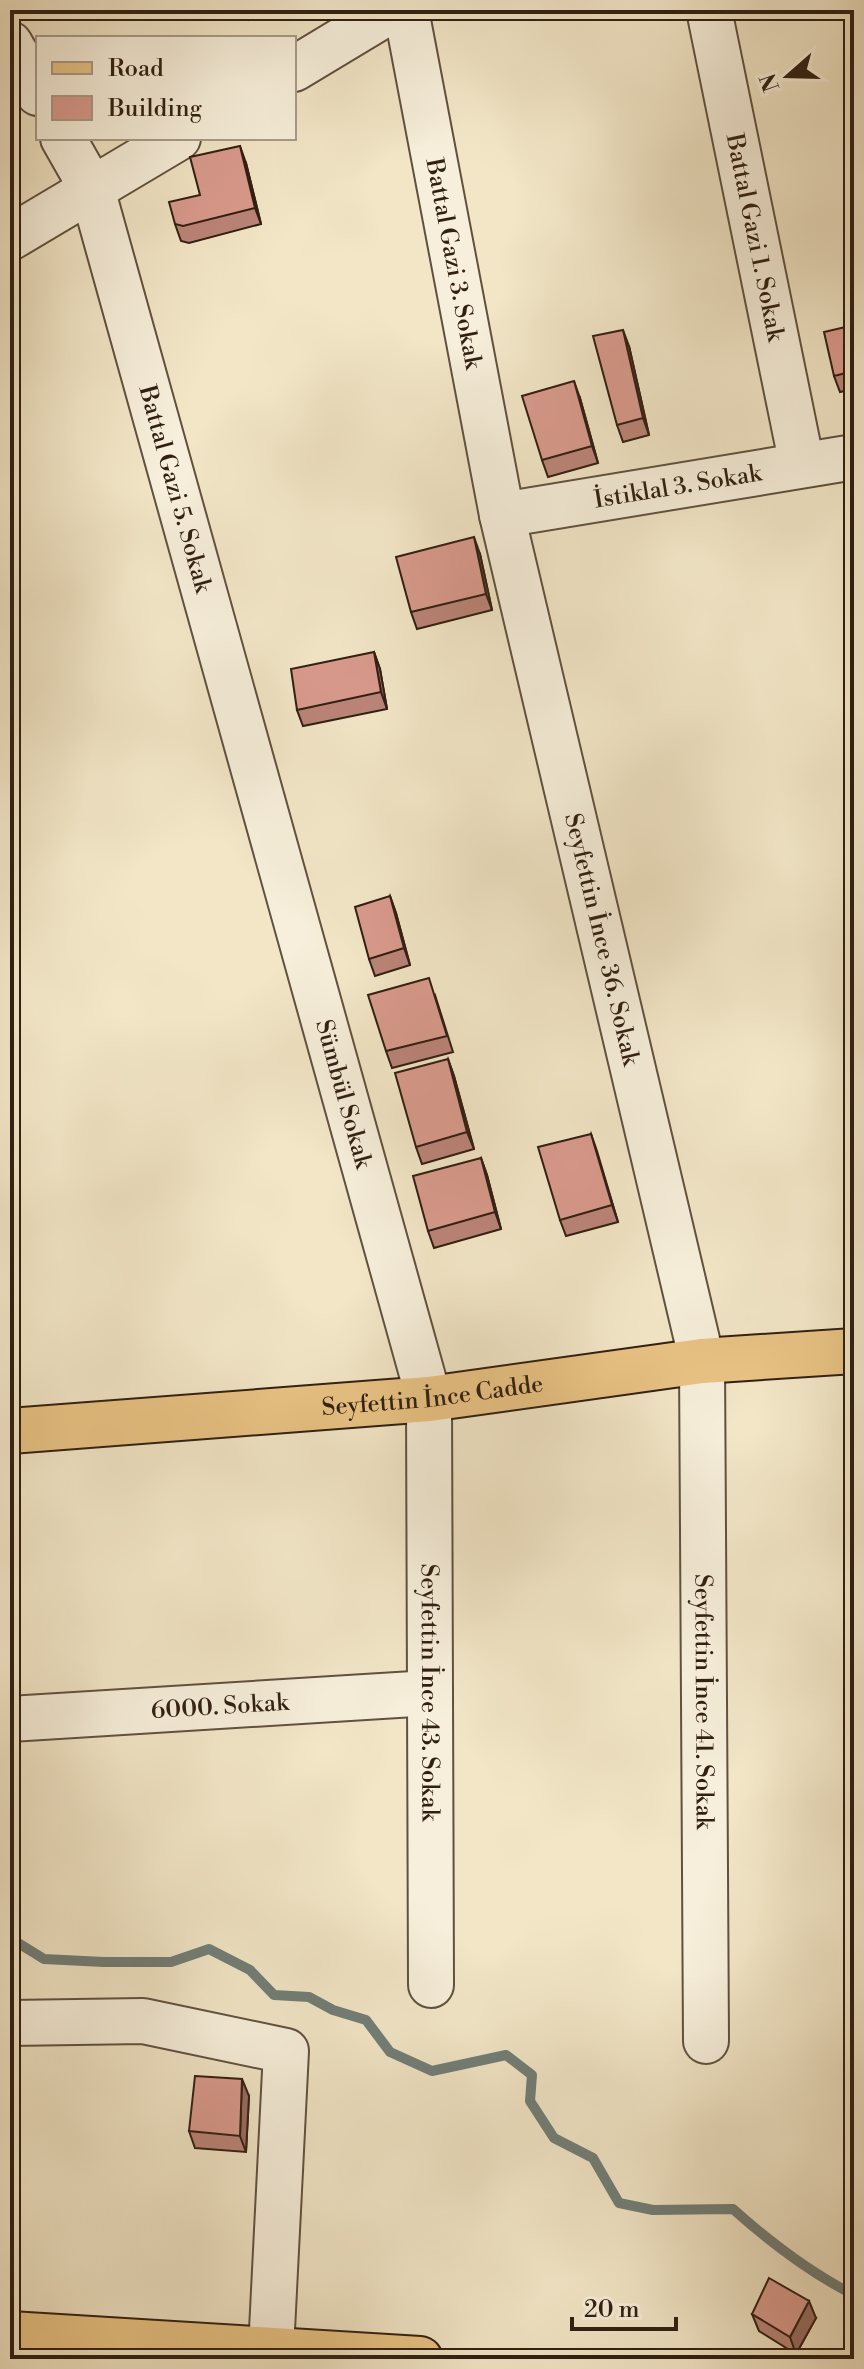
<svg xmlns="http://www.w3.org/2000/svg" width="864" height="2369" font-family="'Libre Bodoni',serif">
<rect width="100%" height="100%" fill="#f2e6c7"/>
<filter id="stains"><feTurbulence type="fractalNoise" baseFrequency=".0025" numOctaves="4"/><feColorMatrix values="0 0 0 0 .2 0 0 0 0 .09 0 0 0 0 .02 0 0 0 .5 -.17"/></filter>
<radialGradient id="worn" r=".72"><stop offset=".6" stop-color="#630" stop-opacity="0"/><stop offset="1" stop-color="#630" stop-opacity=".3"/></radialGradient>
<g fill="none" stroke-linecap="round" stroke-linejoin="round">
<path stroke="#717e78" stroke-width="10" d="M 10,1938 L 44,1959 L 104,1962 L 171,1962 L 209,1949 L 250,1970 L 274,1995 L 309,1997 L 333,2010 L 366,2020 L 390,2052 L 432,2071 L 506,2055 L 532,2075 L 530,2101 L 554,2138 L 593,2158 L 619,2203 L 653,2210 L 733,2209 C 771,2243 809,2272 854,2295"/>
<g stroke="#60513f" stroke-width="48">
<g id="minor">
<path id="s1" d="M 406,10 L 502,515 L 702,1361 L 706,2041"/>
<path id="s2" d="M 709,10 L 802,465"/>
<path d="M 10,44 L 38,93"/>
<path d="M 294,69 L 392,10"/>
<path id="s3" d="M 63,138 L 92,189 L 429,1399 L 431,1985"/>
<path d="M 10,238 L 178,138"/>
<path id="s4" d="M 502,515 L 854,457"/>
<path id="s5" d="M 10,1719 L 430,1693"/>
<path d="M 10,2023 L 143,2021 L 286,2051 L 271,2350"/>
</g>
</g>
<g stroke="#301f12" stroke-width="48">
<g id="major">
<path id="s6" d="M 10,1431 L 429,1399 L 702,1361 L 854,1351"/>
<path d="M 10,2334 L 420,2359"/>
</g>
</g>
<use href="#minor" stroke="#f7efdb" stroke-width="44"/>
<use href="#major" stroke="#e9c384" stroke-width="44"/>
</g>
<path fill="#bb8479" stroke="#301f12" stroke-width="2" d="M 245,10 L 271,10 L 249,20 Z
M 246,163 L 261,224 L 189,243 L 181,241 L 175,224 L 200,195 Z
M 854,325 L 854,389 L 840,392 L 834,376 Z
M 629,346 L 649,435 L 623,442 L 617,425 Z
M 580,398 L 598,463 L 548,477 L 542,460 Z
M 480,554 L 492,610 L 417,629 L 411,612 Z
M 374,652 L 380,669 L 387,709 L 303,726 L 297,710 Z
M 390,896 L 396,913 L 410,965 L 375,976 L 369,959 Z
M 435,995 L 453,1052 L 392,1068 L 386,1051 Z
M 448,1059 L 454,1076 L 474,1149 L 422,1164 L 416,1147 Z
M 591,1134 L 618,1222 L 566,1236 L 560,1220 Z
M 481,1158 L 487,1175 L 501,1229 L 434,1248 L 428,1231 Z
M 249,2096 L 246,2152 L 195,2148 L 189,2131 Z
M 752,2314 L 816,2318 L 796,2354 L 759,2331 Z"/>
<path fill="#986c63" stroke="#301f12" stroke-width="2" d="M 240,146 L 246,163 L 261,224 L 255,208 Z
M 623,330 L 629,346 L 649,435 L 643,418 Z
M 574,381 L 580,398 L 598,463 L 592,446 Z
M 474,537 L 480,554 L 492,610 L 486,594 Z
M 374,652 L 380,669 L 387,709 L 381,692 Z
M 390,896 L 396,913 L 410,965 L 404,948 Z
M 448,1059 L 454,1076 L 474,1149 L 467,1132 Z
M 591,1134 L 597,1151 L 618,1222 L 612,1205 Z
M 481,1158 L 487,1175 L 501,1229 L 495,1212 Z
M 242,2079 L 249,2096 L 246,2152 L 240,2136 Z
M 809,2301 L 816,2318 L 796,2354 L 790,2337 Z"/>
<path fill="#d99a8d" stroke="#301f12" stroke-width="2" d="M 240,146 L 255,208 L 183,226 L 175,224 L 169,202 L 200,195 L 190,157 Z
M 854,325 L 854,371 L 834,376 L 824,332 Z
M 623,330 L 643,418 L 617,425 L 593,336 Z
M 574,381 L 592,446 L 542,460 L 522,396 Z
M 474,537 L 486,594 L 411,612 L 396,557 Z
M 374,652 L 381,692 L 297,710 L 291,669 Z
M 390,896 L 404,948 L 369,959 L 355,907 Z
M 429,978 L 447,1036 L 386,1051 L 368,995 Z
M 448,1059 L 467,1132 L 416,1147 L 395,1073 Z
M 591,1134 L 612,1205 L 560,1220 L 538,1147 Z
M 481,1158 L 495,1212 L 428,1231 L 413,1176 Z
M 195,2076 L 242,2079 L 240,2136 L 189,2131 Z
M 769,2278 L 809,2301 L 790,2337 L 752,2314 Z"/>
<g text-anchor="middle" stroke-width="8" stroke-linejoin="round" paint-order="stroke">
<g font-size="24" fill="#301f12" stroke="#f7efdb">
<text dy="8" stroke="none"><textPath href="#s2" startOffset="232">Battal Gazi 1. Sokak</textPath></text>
<text dy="8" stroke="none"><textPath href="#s1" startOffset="258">Battal Gazi 3. Sokak</textPath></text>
<text dy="8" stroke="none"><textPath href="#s4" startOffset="178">İstiklal 3. Sokak</textPath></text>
<text dy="8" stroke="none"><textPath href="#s3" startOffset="370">Battal Gazi 5. Sokak</textPath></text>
<text dy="8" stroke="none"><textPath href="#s1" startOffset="950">Seyfettin İnce 36. Sokak</textPath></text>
<text dy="8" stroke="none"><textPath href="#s3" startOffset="998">Sümbül Sokak</textPath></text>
<text dy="8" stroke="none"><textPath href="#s6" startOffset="424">Seyfettin İnce Cadde</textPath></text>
<text dy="8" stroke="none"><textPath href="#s3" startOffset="1608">Seyfettin İnce 43. Sokak</textPath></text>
<text dy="8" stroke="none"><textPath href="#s1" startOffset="1724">Seyfettin İnce 41. Sokak</textPath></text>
<text dy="8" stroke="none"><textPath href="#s5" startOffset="210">6000. Sokak</textPath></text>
</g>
</g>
<rect width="864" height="2369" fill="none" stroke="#f2e6c7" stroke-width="40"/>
<rect x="12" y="12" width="840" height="2345" fill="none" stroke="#301f12" stroke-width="4"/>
<rect x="20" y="20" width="824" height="2329" fill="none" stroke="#301f12" stroke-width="2"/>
<rect x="36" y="36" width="260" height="104" fill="#f7efdb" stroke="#a79c8b" stroke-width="2"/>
<rect x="52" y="62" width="40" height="12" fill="#e9c384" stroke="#a79c8b" stroke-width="2"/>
<text x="108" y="76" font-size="24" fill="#301f12">Road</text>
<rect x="52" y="96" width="40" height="24" fill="#d99a8d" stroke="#a79c8b" stroke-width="2"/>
<text x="108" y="116" font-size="24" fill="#301f12">Building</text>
<g transform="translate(788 76) rotate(250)" stroke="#f7efdb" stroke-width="6" paint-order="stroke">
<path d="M0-6L14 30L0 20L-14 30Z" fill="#301f12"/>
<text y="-12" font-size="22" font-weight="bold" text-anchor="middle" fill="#301f12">N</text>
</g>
<path d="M572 2317v12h104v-12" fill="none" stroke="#301f12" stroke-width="4"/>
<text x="584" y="2317" font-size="24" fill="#301f12" stroke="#f7efdb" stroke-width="6" paint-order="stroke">20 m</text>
<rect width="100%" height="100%" filter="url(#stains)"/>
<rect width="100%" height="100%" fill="url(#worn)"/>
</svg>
